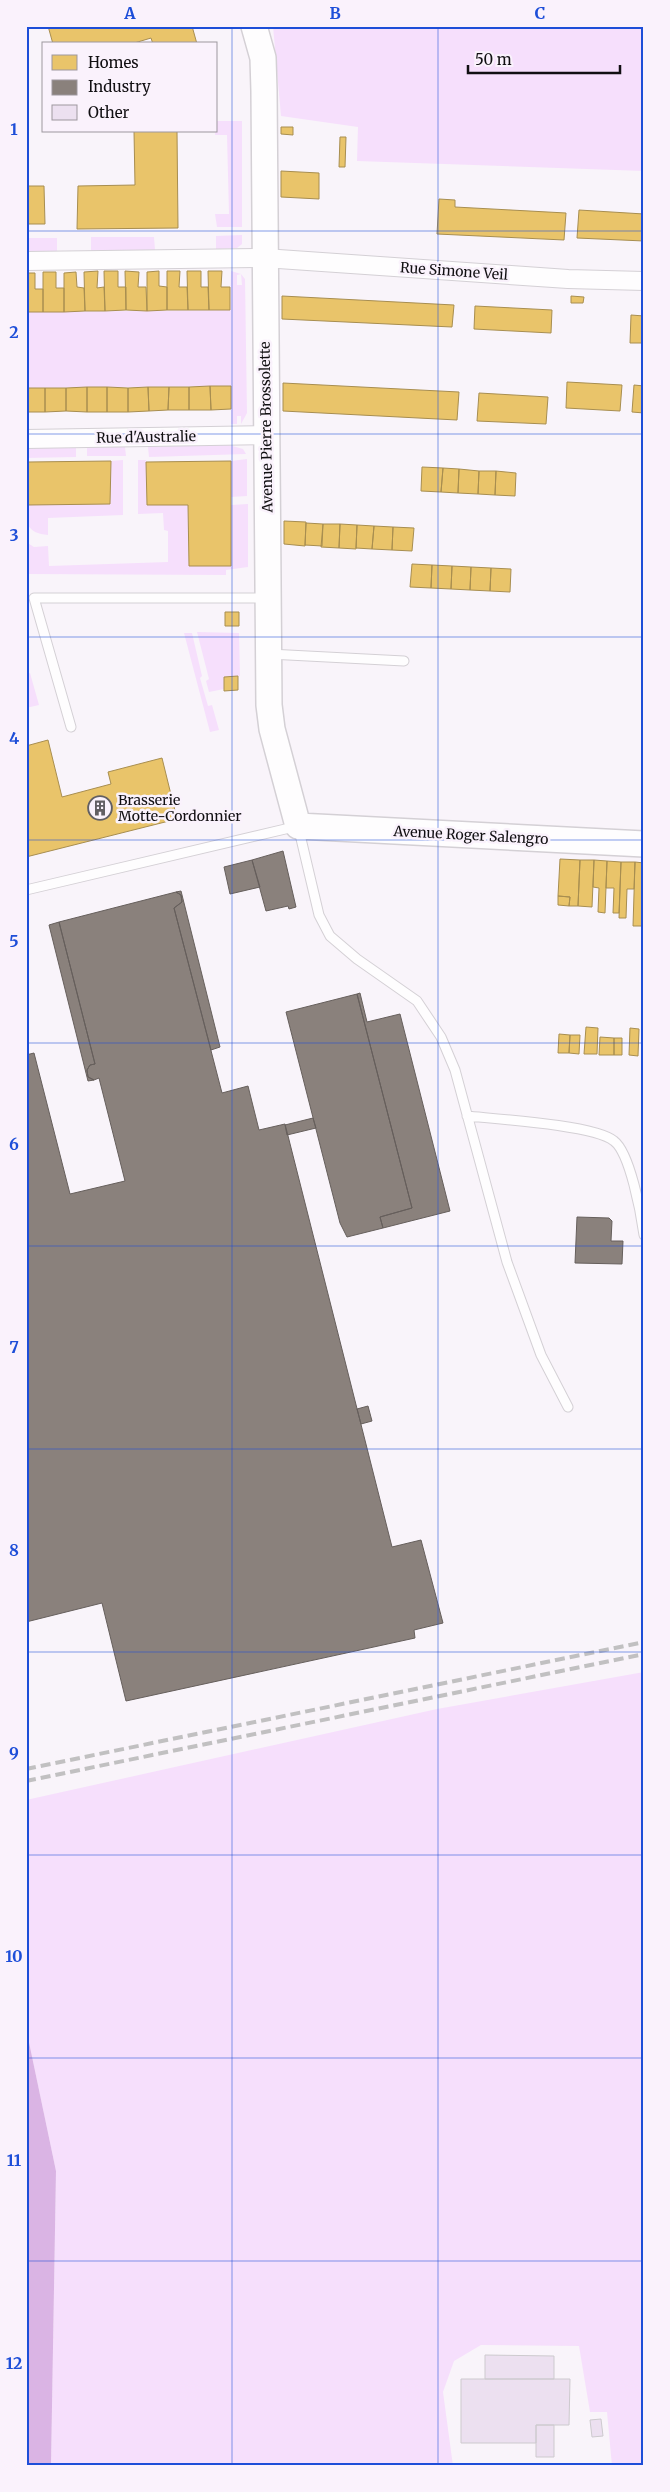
<svg xmlns="http://www.w3.org/2000/svg" width="670" height="2492" font-family="Merriweather,serif">
<rect width="100%" height="100%" fill="#f9f4fa"/>
<path fill="#f6dffc" d="M 273,26 L 644,26 L 644,171 L 357,161 L 358,127 L 281,116 Z
M 216,121 L 242,121 L 242,227 L 217,227 L 215,214 L 229,214 L 227,135 L 215,135 Z
M 242,235 L 242,244 L 237,248 L 216,249 L 216,236 Z
M 91,237 L 154,237 L 155,250 L 91,251 Z
M 26,238 L 57,238 L 57,251 L 26,251 Z
M 231,271 L 241,274 L 237,275 L 237,285 L 242,285 L 241,274 L 245,279 L 247,413 L 241,424 L 241,416 L 237,416 L 237,424 L 231,424 L 231,386 L 26,388 L 26,312 L 230,310 Z
M 229,445 L 243,449 L 246,454 L 149,457 L 148,447 Z
M 87,447 L 125,447 L 126,456 L 87,456 Z
M 26,448 L 76,448 L 76,457 L 26,458 Z
M 247,459 L 247,496 L 231,497 L 231,461 Z
M 123,460 L 123,515 L 48,518 L 48,535 C 38,534 31,532 26,522 L 26,463 L 110,504 L 111,461 Z
M 138,460 L 146,460 L 147,505 L 188,505 L 189,566 L 231,566 L 231,505 L 248,504 L 248,567 L 226,570 L 226,575 L 26,574 L 26,542 L 34,547 L 48,546 L 49,566 L 168,562 L 168,531 L 164,530 L 163,513 L 138,514 Z
M 197,632 L 239,633 L 240,676 L 224,677 L 224,689 L 209,692 L 206,681 L 209,679 Z
M 184,633 L 192,633 L 202,676 L 200,678 L 208,706 L 212,705 L 219,730 L 210,732 Z
M 30,673 L 39,705 L 26,708 L 26,674 Z
M 644,1672 L 644,2466 L 612,2466 L 607,2412 L 590,2412 L 579,2346 L 481,2345 L 454,2361 L 443,2392 L 453,2466 L 51,2466 L 56,2171 L 26,2028 L 26,1800 L 437,1709 Z"/>
<path fill="#dab4e4" d="M 26,2028 L 56,2171 L 51,2466 L 26,2466 Z"/>
<path fill="#e9c46a" stroke="#a88e50" d="M 48,26 L 192,26 L 197,44 L 153,44 L 151,38 L 131,44 L 53,44 Z
M 281,127 L 293,127 L 293,135 L 281,134 Z
M 134,131 L 177,131 L 178,228 L 77,229 L 78,186 L 135,185 Z
M 340,137 L 346,137 L 345,167 L 339,167 Z
M 281,171 L 319,173 L 319,199 L 281,197 Z
M 26,186 L 44,186 L 45,224 L 27,224 L 27,231 Z
M 439,199 L 455,200 L 455,207 L 566,213 L 564,240 L 437,234 Z
M 579,210 L 644,214 L 644,241 L 577,238 Z
M 98,271 L 97,288 L 104,287 L 105,311 L 85,311 L 84,272 Z
M 104,271 L 118,271 L 118,287 L 126,287 L 126,310 L 105,311 Z
M 125,271 L 139,272 L 138,287 L 146,287 L 147,311 L 126,310 Z
M 159,271 L 159,286 L 167,287 L 167,310 L 147,311 L 147,272 Z
M 167,271 L 180,271 L 179,287 L 187,287 L 188,310 L 167,310 Z
M 187,271 L 201,271 L 201,287 L 208,287 L 209,310 L 188,310 Z
M 208,271 L 222,271 L 221,287 L 230,287 L 230,310 L 209,310 Z
M 43,272 L 56,272 L 56,288 L 64,288 L 64,312 L 43,312 Z
M 76,272 L 77,287 L 84,288 L 85,311 L 64,312 L 64,273 Z
M 26,273 L 35,273 L 35,289 L 43,289 L 43,312 L 26,312 Z
M 282,296 L 454,305 L 452,327 L 282,319 Z
M 571,296 L 584,297 L 583,303 L 571,303 Z
M 475,306 L 552,310 L 551,333 L 474,329 Z
M 631,315 L 644,316 L 644,343 L 630,343 Z
M 567,382 L 622,385 L 620,411 L 566,408 Z
M 283,383 L 459,392 L 457,420 L 283,411 Z
M 634,385 L 644,386 L 644,413 L 632,412 Z
M 210,386 L 231,386 L 231,409 L 211,410 Z
M 210,386 L 211,410 L 189,410 L 189,387 Z
M 87,387 L 107,387 L 107,412 L 87,412 Z
M 87,387 L 87,412 L 66,411 L 66,388 Z
M 107,387 L 128,388 L 128,412 L 107,412 Z
M 148,387 L 169,387 L 168,410 L 149,411 Z
M 148,387 L 149,411 L 128,412 L 128,388 Z
M 169,387 L 189,387 L 189,410 L 168,410 Z
M 26,388 L 45,388 L 45,412 L 26,412 Z
M 45,388 L 66,388 L 66,411 L 45,412 Z
M 479,393 L 548,397 L 546,424 L 477,421 Z
M 111,461 L 110,504 L 28,505 L 28,462 Z
M 231,461 L 231,566 L 189,566 L 188,505 L 147,505 L 146,462 Z
M 422,467 L 443,468 L 441,492 L 421,491 Z
M 443,468 L 459,469 L 458,493 L 441,492 Z
M 459,469 L 479,471 L 478,494 L 458,493 Z
M 479,471 L 496,471 L 495,495 L 478,494 Z
M 496,471 L 516,473 L 515,496 L 495,495 Z
M 284,521 L 306,522 L 305,546 L 284,544 Z
M 306,523 L 323,524 L 322,546 L 305,545 Z
M 323,524 L 340,524 L 339,548 L 321,547 Z
M 340,524 L 357,525 L 356,549 L 339,548 Z
M 357,525 L 374,526 L 372,549 L 356,548 Z
M 374,526 L 393,527 L 392,550 L 372,549 Z
M 393,527 L 414,528 L 412,551 L 392,550 Z
M 412,564 L 432,565 L 431,588 L 410,587 Z
M 432,565 L 452,566 L 451,589 L 431,588 Z
M 452,566 L 471,567 L 470,590 L 451,589 Z
M 471,567 L 491,568 L 490,591 L 470,590 Z
M 491,568 L 511,569 L 510,592 L 490,591 Z
M 225,612 L 239,612 L 239,626 L 225,626 Z
M 238,676 L 238,690 L 224,691 L 224,677 Z
M 48,740 L 62,797 L 111,784 L 108,772 L 162,758 L 177,819 L 26,857 L 26,746 Z
M 560,859 L 580,860 L 578,906 L 569,906 L 570,897 L 558,896 Z
M 580,860 L 594,860 L 592,907 L 578,906 Z
M 594,860 L 607,861 L 605,913 L 598,912 L 599,888 L 593,887 Z
M 607,861 L 621,862 L 619,913 L 613,913 L 614,888 L 606,888 Z
M 621,862 L 635,862 L 634,889 L 627,889 L 626,918 L 619,918 Z
M 635,862 L 644,863 L 644,926 L 633,926 Z
M 558,896 L 570,897 L 569,906 L 558,905 Z
M 586,1027 L 598,1028 L 597,1054 L 584,1054 Z
M 630,1028 L 639,1029 L 638,1056 L 629,1055 Z
M 559,1034 L 570,1035 L 569,1053 L 558,1053 Z
M 570,1035 L 580,1035 L 579,1054 L 569,1053 Z
M 600,1037 L 614,1038 L 614,1055 L 599,1055 Z
M 614,1038 L 622,1038 L 622,1055 L 614,1055 Z"/>
<path fill="#8a817c" stroke="#665f5c" d="M 283,851 L 296,907 L 289,909 L 288,906 L 266,911 L 252,860 Z
M 252,860 L 260,887 L 230,894 L 224,867 Z
M 181,891 L 220,1047 L 211,1050 L 174,908 L 182,902 L 181,895 L 176,892 Z
M 176,892 L 181,895 L 182,902 L 174,908 L 222,1093 L 248,1086 L 259,1130 L 285,1124 L 392,1547 L 421,1540 L 443,1623 L 414,1630 L 415,1638 L 126,1701 L 102,1603 L 26,1622 L 26,1055 L 34,1053 L 70,1194 L 125,1181 L 99,1078 L 94,1080 L 88,1077 L 87,1070 L 90,1065 L 95,1064 L 59,922 Z
M 59,922 L 95,1064 L 90,1065 L 87,1070 L 88,1077 L 94,1080 L 88,1081 L 49,925 Z
M 360,993 L 367,1022 L 400,1014 L 450,1211 L 383,1228 L 380,1217 L 412,1208 L 357,994 Z
M 357,994 L 412,1208 L 380,1217 L 383,1228 L 347,1237 L 340,1223 L 286,1012 Z
M 313,1118 L 316,1128 L 287,1135 L 285,1125 Z
M 577,1217 L 609,1218 L 612,1221 L 611,1241 L 623,1241 L 622,1264 L 575,1263 Z
M 368,1406 L 372,1421 L 361,1424 L 357,1409 Z"/>
<path fill="#ece0f0" stroke="#cdcace" d="M 485,2355 L 554,2356 L 554,2379 L 485,2379 Z
M 461,2379 L 570,2379 L 569,2425 L 536,2425 L 536,2443 L 461,2443 Z
M 601,2419 L 603,2436 L 592,2437 L 590,2420 Z
M 536,2425 L 554,2425 L 554,2457 L 536,2457 Z"/>
<g fill="none" stroke-linecap="round" stroke-linejoin="round">
<g stroke="#d4d0d5" stroke-width="11">
<path id="lane" d="M 269,654 L 404,661
M 71,727 L 34,598 L 267,598
M 26,890 L 298,826 L 319,915 L 330,936 L 357,959 L 417,1001 L 441,1037 L 455,1070 L 507,1262 L 541,1355 L 568,1407
M 467,1116 C 496,1119 595,1125 614,1141 C 630,1153 641,1213 644,1235"/>
</g>
<g stroke="#d4d0d5" stroke-width="20">
<path id="street" d="M 26,261 L 264,258 L 568,279 L 644,281
M 26,439 L 266,435"/>
</g>
<g stroke="#d4d0d5" stroke-width="28">
<path id="secondary" d="M 254,26 L 263,58 L 264,91 L 269,705 L 272,729 L 298,826 L 644,844"/>
</g>
<use href="#lane" stroke="#fefdfe" stroke-width="9"/>
<use href="#street" stroke="#fefdfe" stroke-width="18"/>
<use href="#secondary" stroke="#fefdfe" stroke-width="25"/>
<path stroke="#c1c0c1" stroke-width="4" stroke-dasharray="10 5" stroke-linecap="butt" d="M 26,1769 L 644,1642
M 26,1781 L 644,1654"/>
</g>
<path fill="none" stroke="#1d4ed8" stroke-width="1" stroke-opacity="0.55" d="M 232,26 L 232,2466M 438,26 L 438,2466M 26,231 L 644,231M 26,434 L 644,434M 26,637 L 644,637M 26,840 L 644,840M 26,1043 L 644,1043M 26,1246 L 644,1246M 26,1449 L 644,1449M 26,1652 L 644,1652M 26,1855 L 644,1855M 26,2058 L 644,2058M 26,2261 L 644,2261"/>
<defs>
<g id="building-ring" transform="scale(1.25)"><circle r="9.5" fill="#faf2fc" stroke="#625f63" stroke-width="1.5"/><path d="M-4-6H4V6H1V3H-1V6H-4ZM-2.5-4.3h1.7v1.8h-1.7ZM.8-4.3h1.7v1.8H.8ZM-2.5-1h1.7V.8h-1.7ZM.8-1h1.7V.8H.8Z" fill="#625f63"/></g>
</defs>
<g fill-rule="evenodd">
<use href="#building-ring" x="100" y="808"/>
</g>
<g text-anchor="middle" stroke-width="5" stroke-linejoin="round" paint-order="stroke">
<g font-size="14" fill="#110f12" stroke="#faf2fc">
<text transform="translate(454 271) rotate(4)" y="5">Rue Simone Veil</text>
<text transform="translate(266 427) rotate(-91)" y="5">Avenue Pierre Brossolette</text>
<text transform="translate(146 437) rotate(-1)" y="5">Rue d'Australie</text>
<text transform="translate(471 835) rotate(3)" y="5">Avenue Roger Salengro</text>
</g>
<g font-size="14" fill="#110f12" stroke="#faf2fc" text-anchor="start">
<text x="118" y="805">Brasserie<tspan x="118" dy="16">Motte-Cordonnier</tspan></text>
</g>
</g>
<rect width="670" height="2492" fill="none" stroke="#faf2fc" stroke-width="55"/>
<rect x="42" y="42" width="175" height="90" fill="#faf2fc" stroke="#9d979e"/>
<rect x="52" y="55" width="25" height="15" fill="#e9c46a" stroke="#9d979e"/>
<text x="88" y="68" font-size="15" fill="#110f12">Homes</text>
<rect x="52" y="80" width="25" height="15" fill="#8a817c" stroke="#9d979e"/>
<text x="88" y="92" font-size="15" fill="#110f12">Industry</text>
<rect x="52" y="105" width="25" height="15" fill="#ece0f0" stroke="#9d979e"/>
<text x="88" y="118" font-size="15" fill="#110f12">Other</text>
<path d="M468 65v8h152v-8" fill="none" stroke="#110f12" stroke-width="2.5"/>
<text x="475" y="65" font-size="15" fill="#110f12" stroke="#faf2fc" stroke-width="4" paint-order="stroke">50 m</text>
<rect x="28" y="28" width="614" height="2436" fill="none" stroke="#1d4ed8" stroke-width="2"/>
<g font-size="16" text-anchor="middle" font-weight="bold" fill="#1d4ed8">
<text x="130" y="19">A</text>
<text x="335" y="19">B</text>
<text x="540" y="19">C</text>
<text x="14" y="135">1</text>
<text x="14" y="338">2</text>
<text x="14" y="541">3</text>
<text x="14" y="744">4</text>
<text x="14" y="947">5</text>
<text x="14" y="1150">6</text>
<text x="14" y="1353">7</text>
<text x="14" y="1556">8</text>
<text x="14" y="1759">9</text>
<text x="14" y="1962">10</text>
<text x="14" y="2166">11</text>
<text x="14" y="2369">12</text>
</g>
</svg>
